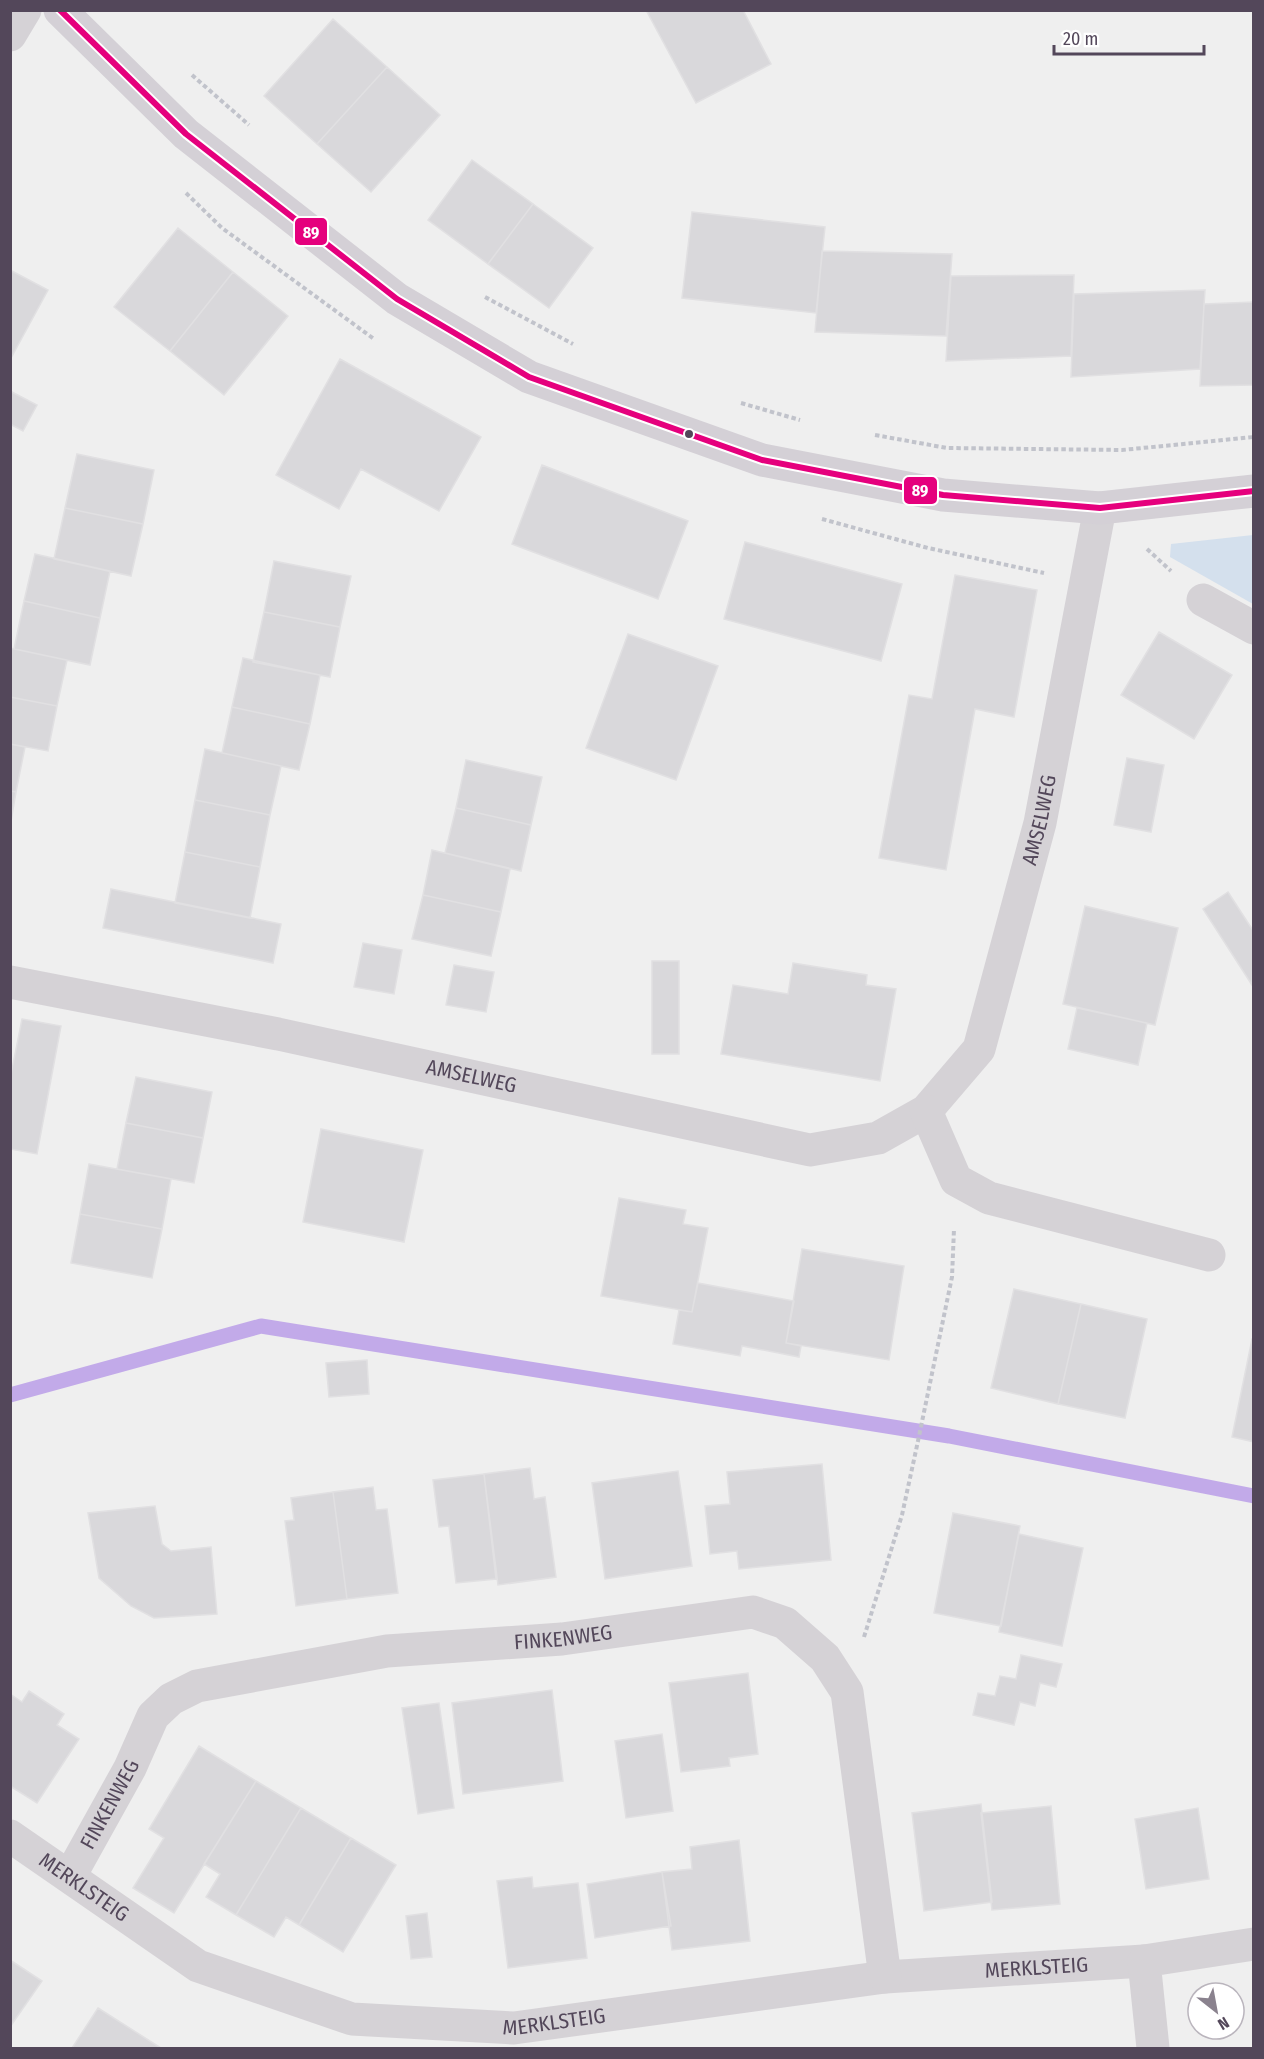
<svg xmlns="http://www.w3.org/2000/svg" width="1264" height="2059" font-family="'Fira Sans Condensed',sans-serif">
<rect width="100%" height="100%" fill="#efefef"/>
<path fill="#d4e0ed" d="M 1253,535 L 1253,604 L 1170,557 L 1171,544 Z"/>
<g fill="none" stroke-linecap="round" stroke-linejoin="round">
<path stroke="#c2aae9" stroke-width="15" d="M 10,1395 L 261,1326 L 949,1436 L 1254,1496"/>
</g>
<path fill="#d9d8db" stroke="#e1e0e2" stroke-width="1.5" d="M 646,10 L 743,10 L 771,64 L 696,103 Z
M 333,19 L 387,67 L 317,144 L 264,96 Z
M 387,67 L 440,115 L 371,192 L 317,144 Z
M 472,160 L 533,204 L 488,264 L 428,220 Z
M 533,204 L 593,248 L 549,308 L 488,264 Z
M 692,212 L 825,227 L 816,313 L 682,298 Z
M 178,228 L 233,272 L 170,351 L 114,307 Z
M 822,251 L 952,254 L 946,336 L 815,332 Z
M 10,270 L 48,290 L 10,360 Z
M 233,272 L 288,316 L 224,395 L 170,351 Z
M 1074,275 L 1071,356 L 946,361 L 951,276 Z
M 1205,290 L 1200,369 L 1071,377 L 1074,294 Z
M 1254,302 L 1254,385 L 1200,386 L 1204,304 Z
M 340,359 L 481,437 L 439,511 L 361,469 L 339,509 L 276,475 Z
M 10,391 L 37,405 L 23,431 L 10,424 Z
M 77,454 L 154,470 L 143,524 L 65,508 Z
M 542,465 L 688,521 L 658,599 L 512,544 Z
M 65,508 L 143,524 L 131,576 L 54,559 Z
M 745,542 L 902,584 L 881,661 L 724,619 Z
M 35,554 L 110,571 L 100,618 L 24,601 Z
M 274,561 L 351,576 L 340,627 L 264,612 Z
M 955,575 L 1037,590 L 1014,717 L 975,709 L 946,870 L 879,858 L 909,695 L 932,699 Z
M 24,601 L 100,618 L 90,665 L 14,649 Z
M 264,612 L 340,627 L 330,677 L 253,662 Z
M 1159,632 L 1232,675 L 1194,739 L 1121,695 Z
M 628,634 L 718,666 L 676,780 L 586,748 Z
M 10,648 L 67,660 L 57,706 L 10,697 Z
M 243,658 L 320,675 L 310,724 L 232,707 Z
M 10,697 L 57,706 L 48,751 L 10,744 Z
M 232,707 L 310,724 L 299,770 L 222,753 Z
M 10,744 L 25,747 L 16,792 L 10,791 Z
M 205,749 L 281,766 L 270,815 L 195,800 Z
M 1127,758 L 1164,765 L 1151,832 L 1114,825 Z
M 466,760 L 542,777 L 531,825 L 456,808 Z
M 10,791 L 16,792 L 10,827 Z
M 195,800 L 270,815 L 260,867 L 185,852 Z
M 456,808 L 531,825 L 521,871 L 445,853 Z
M 432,850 L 510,869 L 501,912 L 423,895 Z
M 185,852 L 260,867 L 250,918 L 175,903 Z
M 111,889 L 281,924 L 273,963 L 103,928 Z
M 1228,892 L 1254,932 L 1252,985 L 1203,909 Z
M 423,895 L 501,912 L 491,956 L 412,939 Z
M 1085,906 L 1178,928 L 1155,1025 L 1063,1004 Z
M 363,943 L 402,950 L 394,994 L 354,987 Z
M 652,961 L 679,961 L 679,1054 L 652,1054 Z
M 793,963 L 867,975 L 866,985 L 896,989 L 880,1081 L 721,1054 L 733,985 L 788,994 Z
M 454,965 L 494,972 L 486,1012 L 446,1005 Z
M 1077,1008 L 1147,1023 L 1138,1065 L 1068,1049 Z
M 22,1019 L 61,1026 L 37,1154 L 10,1149 L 10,1079 Z
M 136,1077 L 212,1092 L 203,1138 L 126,1123 Z
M 126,1123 L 203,1138 L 194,1183 L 117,1169 Z
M 321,1129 L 423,1150 L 404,1242 L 303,1222 Z
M 89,1164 L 171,1179 L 162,1229 L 80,1214 Z
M 619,1198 L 686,1210 L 683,1224 L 708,1228 L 692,1312 L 601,1296 Z
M 80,1214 L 162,1229 L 152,1278 L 71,1263 Z
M 802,1249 L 904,1266 L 889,1360 L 786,1343 Z
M 698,1283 L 794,1301 L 786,1343 L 801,1346 L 799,1357 L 742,1346 L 740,1356 L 673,1344 L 679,1310 L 692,1312 Z
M 1014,1289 L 1081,1304 L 1058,1404 L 991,1388 Z
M 1081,1304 L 1147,1319 L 1125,1418 L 1058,1404 Z
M 1252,1339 L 1254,1339 L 1254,1442 L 1232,1437 Z
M 367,1360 L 369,1394 L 329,1397 L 326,1363 Z
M 822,1464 L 831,1560 L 739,1569 L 737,1551 L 710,1554 L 705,1506 L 730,1504 L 727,1472 Z
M 530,1468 L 534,1499 L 545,1497 L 556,1577 L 498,1585 L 484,1474 Z
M 678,1471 L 692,1566 L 605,1579 L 592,1483 Z
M 484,1474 L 496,1579 L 456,1583 L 449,1526 L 439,1527 L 433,1480 Z
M 373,1487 L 376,1510 L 387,1509 L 398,1593 L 347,1599 L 333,1492 Z
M 333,1492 L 347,1599 L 296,1606 L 285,1521 L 294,1520 L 291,1498 Z
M 155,1506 L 162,1544 L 171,1551 L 211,1547 L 217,1614 L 154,1618 L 131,1606 L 99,1578 L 88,1513 Z
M 953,1513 L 1020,1526 L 1001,1626 L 934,1613 Z
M 1019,1534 L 1083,1548 L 1062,1646 L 999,1632 Z
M 1021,1655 L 1062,1664 L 1056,1687 L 1040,1683 L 1035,1706 L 1020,1702 L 1014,1725 L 973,1715 L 978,1693 L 995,1696 L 1000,1676 L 1016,1679 Z
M 748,1673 L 758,1754 L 729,1758 L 730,1766 L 681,1772 L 669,1683 Z
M 552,1690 L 563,1781 L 463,1794 L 452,1703 Z
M 29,1691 L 64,1714 L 57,1725 L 79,1739 L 37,1803 L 10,1786 L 10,1694 L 22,1702 Z
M 439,1703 L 454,1808 L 418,1814 L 402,1708 Z
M 662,1734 L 673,1811 L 626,1818 L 615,1741 Z
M 199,1746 L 256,1781 L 174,1913 L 133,1888 L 164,1838 L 149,1829 Z
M 256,1781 L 301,1808 L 236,1915 L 206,1897 L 220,1874 L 204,1864 Z
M 981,1804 L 992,1902 L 924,1911 L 912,1813 Z
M 1051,1806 L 1060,1904 L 992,1910 L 981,1813 Z
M 301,1808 L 351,1838 L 299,1925 L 286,1917 L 274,1937 L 236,1915 Z
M 1198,1808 L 1209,1879 L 1146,1889 L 1135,1819 Z
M 351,1838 L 396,1865 L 343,1952 L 299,1925 Z
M 739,1840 L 750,1941 L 672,1950 L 662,1872 L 692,1869 L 690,1847 Z
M 662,1872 L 671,1926 L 595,1938 L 587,1884 Z
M 532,1877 L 533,1888 L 578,1883 L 587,1958 L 508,1968 L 497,1881 Z
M 427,1913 L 432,1957 L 411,1959 L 406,1916 Z
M 10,1960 L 42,1981 L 10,2027 Z
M 98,2008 L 161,2048 L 72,2048 Z"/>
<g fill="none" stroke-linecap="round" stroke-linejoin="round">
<path stroke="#c1c3cb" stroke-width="4" stroke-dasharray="4.5 3" stroke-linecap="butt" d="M 192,75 L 249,125
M 186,193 L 222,228 L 374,339
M 485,297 L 573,344
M 741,403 L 800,420
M 875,435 L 947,448 L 1122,450 L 1254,437
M 822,519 L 928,548 L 1044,573
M 1147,549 L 1171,571
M 864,1637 L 902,1515 L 918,1441 L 952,1277 L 954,1229"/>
<g stroke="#d5d2d6" stroke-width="33">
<path d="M 10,35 L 25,10"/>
<path d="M 1203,600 L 1254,628"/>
<path id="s1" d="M 10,982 L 278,1034 L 810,1150 L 878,1138 L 926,1111 L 979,1049 L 1040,823 L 1100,508"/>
<path d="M 926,1111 L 956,1180 L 989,1198 L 1209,1255"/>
<path id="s2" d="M 10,1836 L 198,1966 L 352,2019 L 514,2028 L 885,1977 L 1144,1961"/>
<path id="s3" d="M 70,1876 L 130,1768 L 153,1716 L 171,1699 L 197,1686 L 387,1651 L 562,1639 L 753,1612 L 785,1623 L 825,1658 L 847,1692 L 885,1977"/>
<path d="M 1153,2048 L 1144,1961 L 1254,1944"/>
</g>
<path stroke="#d4d0d6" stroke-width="33" d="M 60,10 L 186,134 L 397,299 L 529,377 L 762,460 L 943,495 L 1100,508 L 1254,491"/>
<g stroke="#fff" stroke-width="10">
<path id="bus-1" d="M 60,10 L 186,134 L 397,299 L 529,377 L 762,460 L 943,495 L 1100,508 L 1254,491"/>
</g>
<use href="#bus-1" stroke="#e5007d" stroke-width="6"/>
</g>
<circle fill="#53475a" stroke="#fff" stroke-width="2" cx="689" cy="434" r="5"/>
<g text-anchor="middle" stroke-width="6" stroke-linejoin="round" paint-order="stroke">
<g font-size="21" fill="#53475a" stroke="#fff">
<text dy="7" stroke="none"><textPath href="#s1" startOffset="1260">AMSELWEG</textPath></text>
<text dy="7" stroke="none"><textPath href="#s1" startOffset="471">AMSELWEG</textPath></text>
<text dy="7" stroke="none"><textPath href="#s3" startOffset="604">FINKENWEG</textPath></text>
<text dy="7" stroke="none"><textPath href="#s3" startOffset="82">FINKENWEG</textPath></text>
<text dy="7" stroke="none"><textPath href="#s2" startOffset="90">MERKLSTEIG</textPath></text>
<text dy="7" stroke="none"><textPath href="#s2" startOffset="1080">MERKLSTEIG</textPath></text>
<text dy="7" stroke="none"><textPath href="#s2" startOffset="594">MERKLSTEIG</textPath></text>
</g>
</g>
<g stroke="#fff" stroke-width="2">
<rect x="294" y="217" width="34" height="29" rx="6" fill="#e5007d"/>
<rect x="903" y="476" width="35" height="29" rx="6" fill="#e5007d"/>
</g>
<g font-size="16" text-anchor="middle" font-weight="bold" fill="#fff">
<text x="311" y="238">89</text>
<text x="920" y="496">89</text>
</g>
<rect width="1264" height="2059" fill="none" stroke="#53475a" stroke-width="24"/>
<g transform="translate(1216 2011) rotate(149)"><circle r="28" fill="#ffffff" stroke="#bab5bd" stroke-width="1.5"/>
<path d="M0-4.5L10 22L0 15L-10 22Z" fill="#8a828e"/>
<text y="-9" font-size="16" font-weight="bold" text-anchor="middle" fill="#53475a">N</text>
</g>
<path d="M1054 45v9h150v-9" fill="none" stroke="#53475a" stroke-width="3"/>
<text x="1063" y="45" font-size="18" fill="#53475a" stroke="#ffffff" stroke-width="4.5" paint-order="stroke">20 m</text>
</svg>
